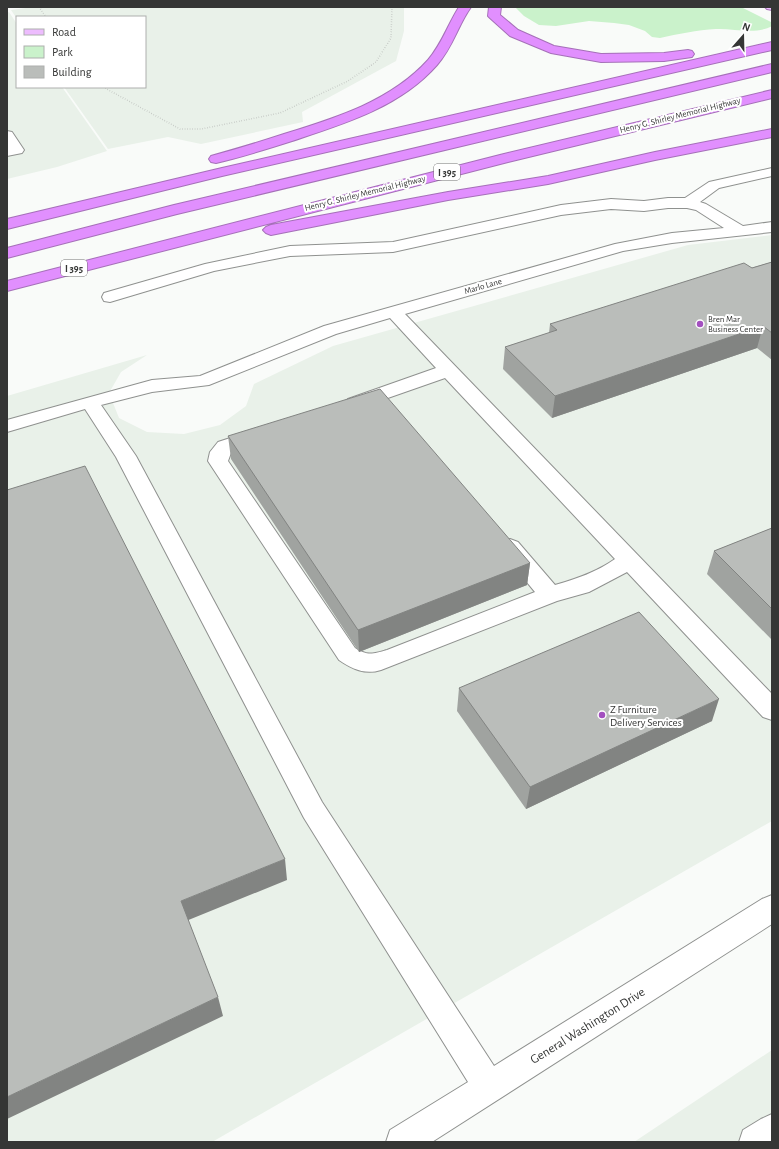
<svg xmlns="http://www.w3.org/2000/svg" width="779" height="1149" font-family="'Alegreya Sans',sans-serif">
<rect width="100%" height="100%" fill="#f9fbf9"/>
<path fill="#e9f1e9" d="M 33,7 L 404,7 L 404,31 L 396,61 L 302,112 L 303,122 L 201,144 L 168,137 L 108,149 L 64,87 L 145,87 L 145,17 L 17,17 L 17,19 L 11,10 Z
M 9,12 L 17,24 L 17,87 L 62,87 L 107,151 L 57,167 L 7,179 L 7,13 Z
M 772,235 L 772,821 L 212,1142 L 7,1142 L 7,396 L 147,355 L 121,372 L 109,393 L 119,418 L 147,432 L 184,434 L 220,425 L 246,406 L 254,384 L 333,346 L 688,245 Z
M 772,1050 L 772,1142 L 634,1142 Z"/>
<path fill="#caf2cb" d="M 515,7 L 741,7 L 771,22 L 772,26 C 756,35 733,28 716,29 C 697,30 678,34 660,38 L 652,37 L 645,31 L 629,25 L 614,23 L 589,21 L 556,26 L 539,25 L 524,16 Z"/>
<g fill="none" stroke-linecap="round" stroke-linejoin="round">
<g stroke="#8f918f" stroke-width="2">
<path id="minor" d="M 7,131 L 12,132 L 24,150 L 22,153 L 7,156 L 7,148 L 8,148 Z
M 772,168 L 772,176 L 719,188 L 700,202 L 706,204 L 743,226 L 772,222 L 772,232 L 672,243 L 623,251 L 405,314 L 772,694 L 772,720 L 763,717 L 627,572 L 589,592 L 557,601 L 381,670 C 365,675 352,669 339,660 L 208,461 L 210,452 L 218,442 L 258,429 L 265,431 L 268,435 L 265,439 L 232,450 L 228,461 L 355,648 C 368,656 372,654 387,650 L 535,592 L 502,552 L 499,547 L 502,542 L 510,539 L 518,542 L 555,585 C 576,579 597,572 615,559 L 445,378 L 362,407 L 355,409 L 348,407 L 346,403 L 348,399 L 436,368 L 390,318 L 336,334 L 209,385 L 152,392 L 101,405 L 136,456 L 322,802 L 494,1066 L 762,899 L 772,895 L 772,924 L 432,1142 L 386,1142 L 390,1130 L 468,1082 L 304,818 L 116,457 L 85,409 L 7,432 L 7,420 L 152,380 L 200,376 L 324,326 L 615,244 L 672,233 L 724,228 L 696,210 L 687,208 L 668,208 L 644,211 L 611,209 L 561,215 L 393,252 L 290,256 L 214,271 L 110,302 L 104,301 L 102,297 L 104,293 L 205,264 L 290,246 L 393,242 L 561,205 L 611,199 L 644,201 L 668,198 L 685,198 L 709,182 Z
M 772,1114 L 772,1142 L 739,1142 L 743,1130 L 761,1119 Z"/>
</g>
<g stroke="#a570b8" stroke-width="2">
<path id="major" d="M 765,7 L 772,7 L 772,10 L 767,9 Z"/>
</g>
<g stroke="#a570b8" stroke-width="2">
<path id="highway" d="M 459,7 L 471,7 C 458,25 453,47 437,65 C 400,107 344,124 292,141 C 267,149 242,157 216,163 L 211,162 L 209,159 L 211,156 C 236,149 260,142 284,134 C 336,118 391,101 428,60 C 442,44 448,24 459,7 Z
M 489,7 L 501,7 L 500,15 L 518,30 L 554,46 L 601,54 L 664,53 L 688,50 L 692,51 L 694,54 L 692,57 L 664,61 L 601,62 L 551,53 L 510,36 L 490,18 L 488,16 Z
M 772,42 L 772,50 L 222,176 L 7,229 L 7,219 L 222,168 Z
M 772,64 L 772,72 L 177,214 L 7,258 L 7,248 L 174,205 Z
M 772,90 L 772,98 L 508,162 L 7,291 L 7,281 L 500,155 Z
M 772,129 L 772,137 L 655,160 L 548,184 L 448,200 L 271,235 L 266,233 L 263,230 L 266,227 L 271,225 L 448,192 L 548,176 L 655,152 Z"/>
</g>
<path stroke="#b4b6b4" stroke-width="1.5" stroke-dasharray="0.5 2" stroke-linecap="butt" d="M 39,7 L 46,17
M 103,87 L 180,129 L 201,129 L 280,113 L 348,81 L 376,62 L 391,38 L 392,7"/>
<use href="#minor" fill="#fff" fill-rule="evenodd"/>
<use href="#major" fill="#edbcfe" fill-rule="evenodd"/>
<use href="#highway" fill="#e18ffe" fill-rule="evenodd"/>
</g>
<path fill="#a0a3a0" d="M 772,262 L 772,360 L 757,348 L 552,418 L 503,369 L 505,347 L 549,333 L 550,324 Z
M 228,436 L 530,563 L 527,585 L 359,652 L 231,459 Z
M 772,528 L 772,640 L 707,574 L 714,551 Z
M 459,688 L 712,721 L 526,809 L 457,711 Z"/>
<path fill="#828482" d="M 763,326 L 757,348 L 552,418 L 555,396 Z
M 530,563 L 527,585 L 359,652 L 358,630 Z
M 719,699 L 712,721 L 526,809 L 530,787 Z
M 285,859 L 287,880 L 186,921 L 181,901 Z
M 218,997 L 223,1016 L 7,1119 L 7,1097 Z"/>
<path fill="#babdba" stroke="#828482" d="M 772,262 L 772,333 L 763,326 L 555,396 L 505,347 L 557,330 L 550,324 L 744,263 L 752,268 Z
M 380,389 L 530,563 L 358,630 L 228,436 Z
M 85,466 L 285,859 L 181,901 L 218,997 L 7,1097 L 7,490 Z
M 772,528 L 772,609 L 714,551 Z
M 639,612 L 719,699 L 530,787 L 459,688 Z"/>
<g fill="#a350bf" stroke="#fff" stroke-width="1.5">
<circle cx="700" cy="324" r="4"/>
<circle cx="602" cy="715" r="4"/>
</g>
<g text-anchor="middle" stroke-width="4" stroke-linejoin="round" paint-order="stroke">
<g font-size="9" fill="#353635" stroke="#fff">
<text transform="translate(680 115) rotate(-14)" y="3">Henry G. Shirley Memorial Highway</text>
<text transform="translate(365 193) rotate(-14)" y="3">Henry G. Shirley Memorial Highway</text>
<text transform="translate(483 286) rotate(-16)" y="3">Marlo Lane</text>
</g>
<g font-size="9" fill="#353635" stroke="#fff" text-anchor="start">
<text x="708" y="322">Bren Mar<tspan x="708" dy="10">Business Center</tspan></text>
</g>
<g fill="#fff" stroke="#727272" stroke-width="1">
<rect x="434" y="164" width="26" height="16" rx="3"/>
<rect x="61" y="260" width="26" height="16" rx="3"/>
</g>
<g font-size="10" font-weight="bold" fill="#353635">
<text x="447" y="176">I 395</text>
<text x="74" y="272">I 395</text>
</g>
<g font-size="11" fill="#353635" stroke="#fff" text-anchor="start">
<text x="610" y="713">Z Furniture<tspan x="610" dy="13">Delivery Services</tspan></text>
</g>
<g font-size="13" fill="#353635" stroke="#fff">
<text transform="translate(587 1025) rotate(-32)" y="5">General Washington Drive</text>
</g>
</g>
<rect width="779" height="1149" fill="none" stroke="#353635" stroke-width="16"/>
<rect x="16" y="16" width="130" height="72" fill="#ffffff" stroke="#aeafae"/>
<rect x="24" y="29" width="20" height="6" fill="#edbcfe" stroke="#aeafae"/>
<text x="52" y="36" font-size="12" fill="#353635">Road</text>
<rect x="24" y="46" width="20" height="12" fill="#caf2cb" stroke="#aeafae"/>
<text x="52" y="56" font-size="12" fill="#353635">Park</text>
<rect x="24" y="66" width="20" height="12" fill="#babdba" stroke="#aeafae"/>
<text x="52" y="76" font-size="12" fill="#353635">Building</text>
<g transform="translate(743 36) rotate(20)" stroke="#ffffff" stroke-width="3" paint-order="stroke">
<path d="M0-3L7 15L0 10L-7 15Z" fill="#353635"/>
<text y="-6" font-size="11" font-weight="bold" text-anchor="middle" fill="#353635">N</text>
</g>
</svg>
